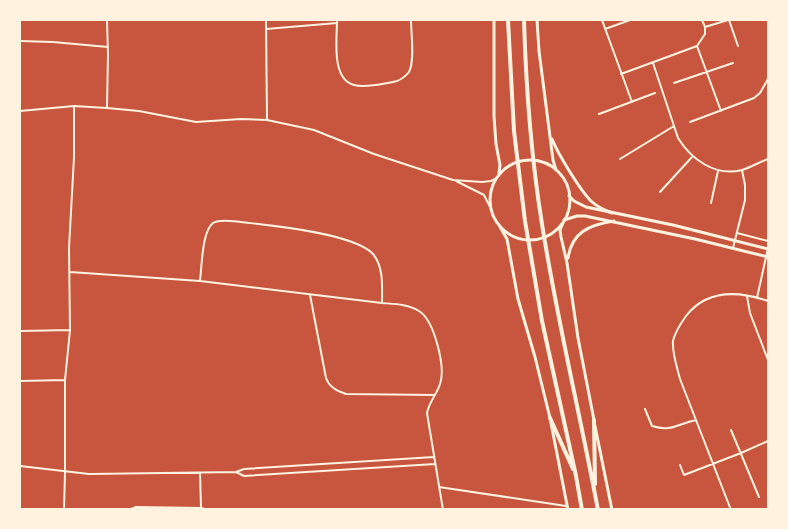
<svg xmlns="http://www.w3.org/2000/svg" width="788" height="529" font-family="'Times New Roman',serif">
<rect width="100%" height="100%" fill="#c8553d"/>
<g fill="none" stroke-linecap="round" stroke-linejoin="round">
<path stroke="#fff3e0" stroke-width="2" d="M 266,20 L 267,120
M 337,20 C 337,39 331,79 354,85 C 366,88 381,84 393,82 C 399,81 405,77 409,72 C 415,62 411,32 411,20
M 602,20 L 632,102
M 729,20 L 738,46
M 705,27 L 728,20
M 266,29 L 337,23
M 605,29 L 630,20
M 20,41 L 53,42 L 108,47
M 697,46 L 721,111
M 653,63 L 678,138 C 691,159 715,177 742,170 C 751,167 760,162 768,159
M 621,74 L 697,46 L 705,34 L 705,27 L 702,20
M 674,83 L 733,63
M 107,107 L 108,54 L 107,20
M 20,111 L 74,106 L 107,108 L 139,111 L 196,122 L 241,119 L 267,120 L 314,130 L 374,154 L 453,180 L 482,182 L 491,181 L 497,178
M 599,114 L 655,93
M 690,122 L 754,98 L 760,93 L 768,79
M 620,159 L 674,126
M 456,181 L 484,195 L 490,207
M 660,192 L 692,157
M 711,203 L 718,171
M 737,233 L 768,241
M 733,248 L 745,200 L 745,185 L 742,170
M 70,272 L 200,281 L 382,303 C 394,304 408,304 419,311 C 434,320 446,367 440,384 C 437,394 429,402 427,413 L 443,510
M 200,280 C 202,266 202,231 213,223 C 220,218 241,222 249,223 C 277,226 354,234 373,254 C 384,267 382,287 382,303
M 310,295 L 326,378 C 329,387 336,391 346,394 L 435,395
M 747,296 L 750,313 L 768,360
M 757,298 L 768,248
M 20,331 L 70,330
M 20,381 L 65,380
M 645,409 L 652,426 C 672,432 677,424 696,420
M 768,412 L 768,413
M 731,430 L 759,497
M 680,465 L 684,475 L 741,453 L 768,441
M 20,466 L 89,474 L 236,472 L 244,469 L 434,457
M 236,472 L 244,476 L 435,464
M 200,473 L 201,508
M 439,487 L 566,506
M 64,510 L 65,472 L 65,380 L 70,330 L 69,248 L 74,157 L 74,106
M 129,510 L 136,507 L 201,508 L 209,510
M 731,510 L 680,379 C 677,367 672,353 673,341 C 675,332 681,323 686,316 C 707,289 739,291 768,301"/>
<path stroke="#fff3e0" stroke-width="3" d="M 569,196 L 574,201 L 586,207 L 673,225 L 768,249
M 564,220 L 577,216 L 585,216 L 695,239 L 768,257"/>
<path stroke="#fff3e0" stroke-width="3" d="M 494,20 L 494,116 L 496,144 L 500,165 L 499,173
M 537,20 L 539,51 L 553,160 L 556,170
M 552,139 C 558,154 580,190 591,201 C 597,207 604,210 612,213
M490 200a40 40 0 1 1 80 0a40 40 0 1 1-80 0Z
M 563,223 L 560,230 L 561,237 L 567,263 L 578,338 L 594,420
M 500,227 L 507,239 L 518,299 L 535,357 L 550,418 L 568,510
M 568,258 C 572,232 589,225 614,221
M 595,426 L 612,510"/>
<path stroke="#fff3e0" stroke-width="4" d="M 508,20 L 514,131 L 525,221 L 542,321 L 576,476 L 582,510
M 524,20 C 526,88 531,156 542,224 C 557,320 580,414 598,510
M 550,418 L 573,469
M 594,420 L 595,484"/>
</g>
<rect width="788" height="529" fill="none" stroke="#fff3e0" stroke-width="42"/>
</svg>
